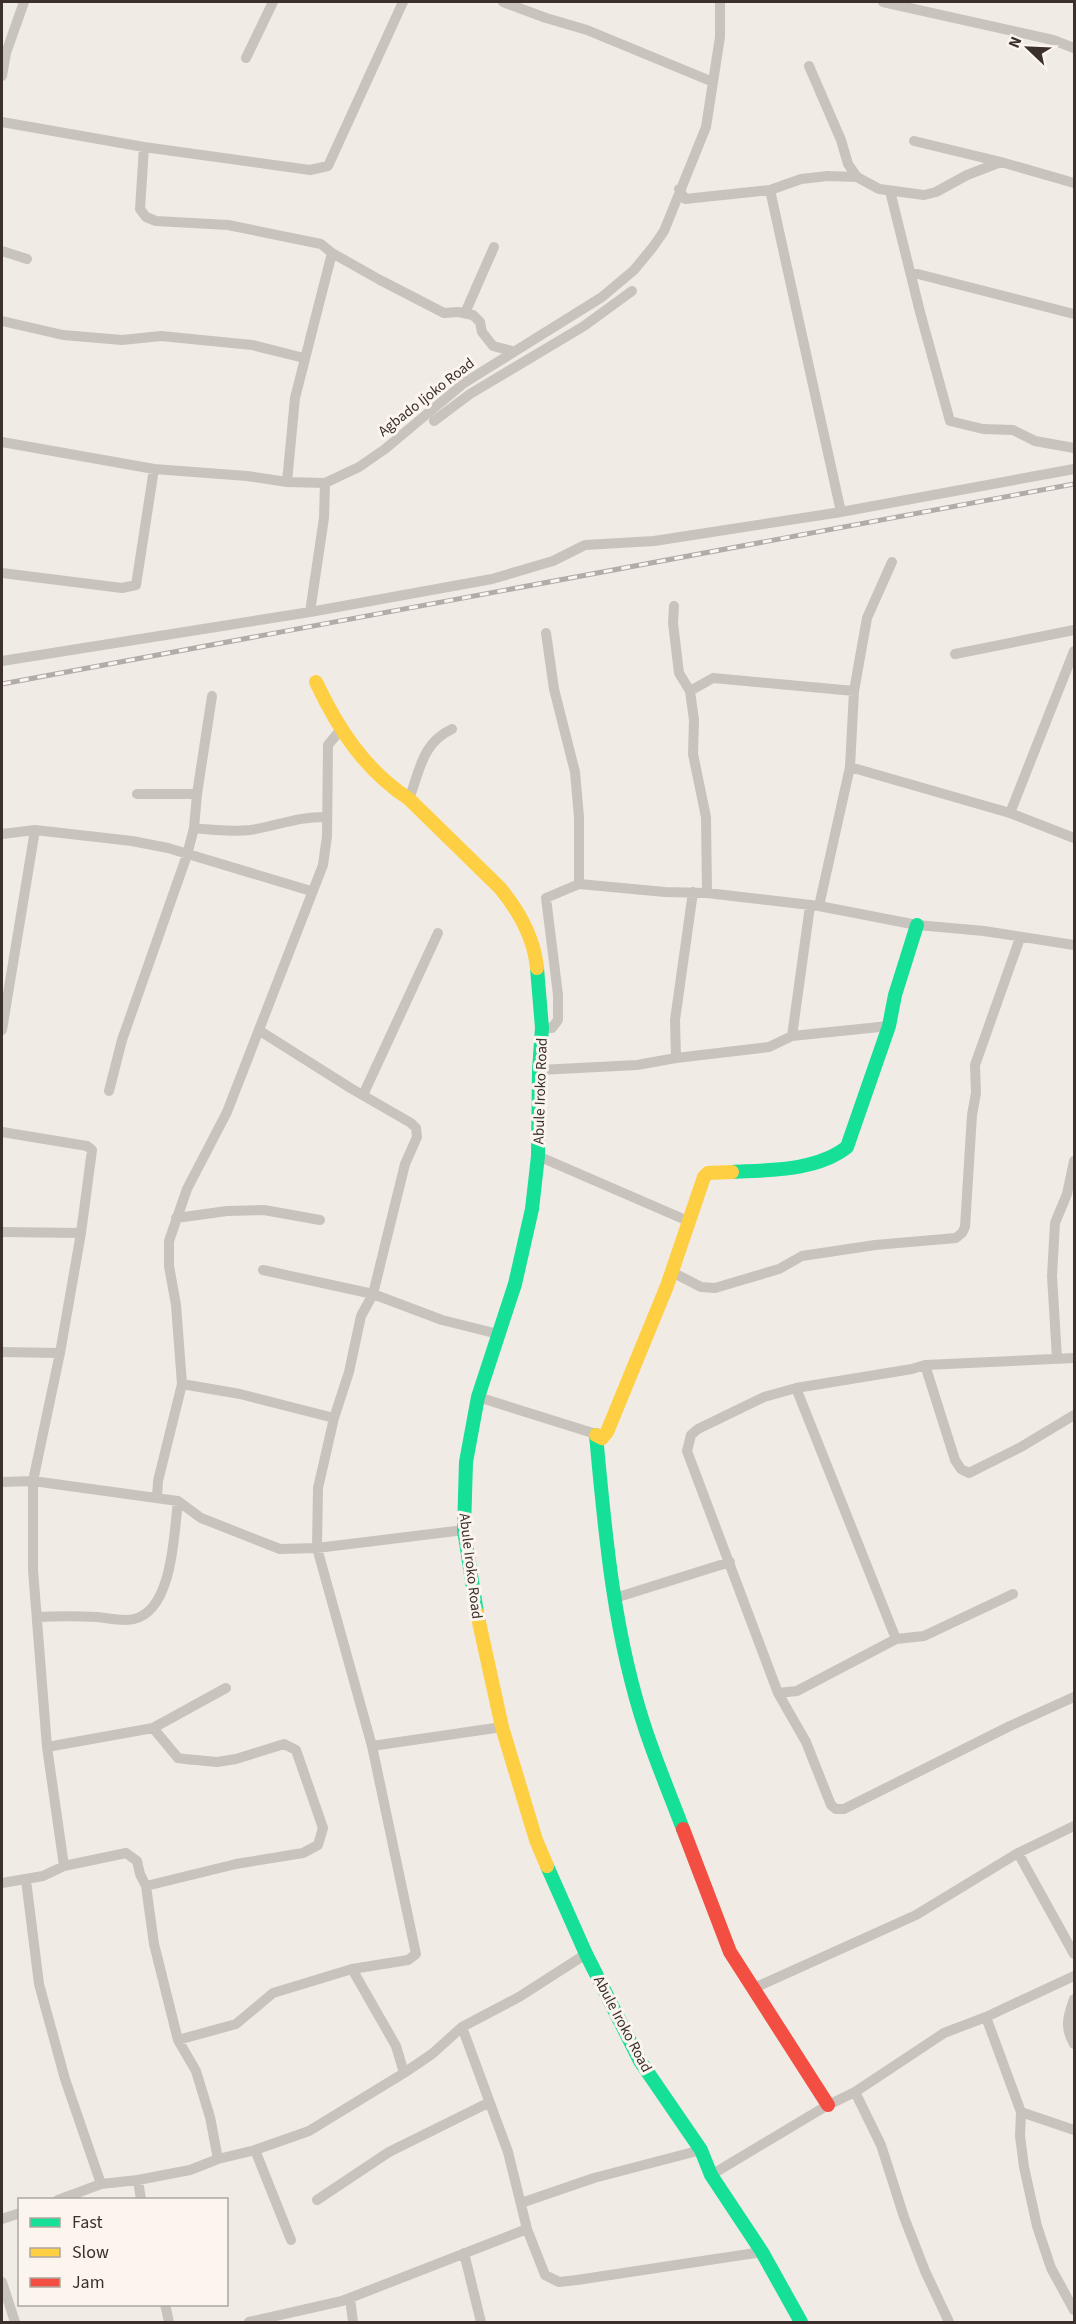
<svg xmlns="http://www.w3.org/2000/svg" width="1076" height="2324" font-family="'Source Sans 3',sans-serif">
<rect width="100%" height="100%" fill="#f0ebe5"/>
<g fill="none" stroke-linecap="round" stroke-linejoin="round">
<path stroke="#c9c3be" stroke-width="10" d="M 503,2 L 546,18 L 587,30 L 713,82
M 883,2 L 1053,40 L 1074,48
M 246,58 L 273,2
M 809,66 L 841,140 L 848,164 L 857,177
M 2,76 L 6,53 L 24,2
M 2,122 L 144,147 L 310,170 L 328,166 L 403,2
M 914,141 L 1001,162
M 144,147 L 140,209 L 146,217 L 156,221 L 228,225 L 321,244 L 332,253 L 380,280 L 444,313 L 458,312 L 473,315 L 480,322 L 482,332 L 493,346 L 512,351
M 679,189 L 685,199 L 770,190 L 801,179 L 828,176 L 857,177 L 879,189 L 924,195 L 936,192 L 967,175 L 1001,162 L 1074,183
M 770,190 L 841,512
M 890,191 L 920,312 L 950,421 L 983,429 L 1013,430 L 1035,441 L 1074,448
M 2,251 L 27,259
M 910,272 L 1074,314
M 465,313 L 494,247
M 2,321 L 63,335 L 122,340 L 161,336 L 252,345 L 304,358
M 434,421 L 470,394 L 584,326 L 632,291
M 2,442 L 154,469 L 247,476 L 287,482 L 325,483 L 359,467 L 385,449 L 464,383 L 602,297 L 634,270 L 653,247 L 664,231 L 706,127 L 720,37 L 720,2
M 287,482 L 295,398 L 332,253
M 2,573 L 122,588 L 136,585 L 154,469
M 674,606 L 673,623 L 679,673 L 690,691 L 694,720 L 693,754 L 706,817 L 707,893
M 310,612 L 324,518 L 325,483
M 546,633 L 554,689 L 575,772 L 579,817 L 579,884
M 955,654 L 1074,630
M 2,661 L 310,612 L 492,579 L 553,561 L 585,545 L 654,541 L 841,512 L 1074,469
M 690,691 L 713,678 L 854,691
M 850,767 L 1010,813 L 1074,838
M 137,794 L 197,794
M 409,799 C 420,770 422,743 452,729
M 1010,813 L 1074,651
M 194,828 C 212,830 231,832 250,830 C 277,826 299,816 327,817
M 2,834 L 35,830 L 132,841 L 168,848 L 311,891
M 819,906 L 850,767 L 854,691 L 867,618 L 892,562
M 542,1028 L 552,1028 L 558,1020 L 558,995 L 546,898 L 579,884 L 665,892 L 707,893 L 819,906 L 917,925 L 984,931 L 1074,945
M 2,1030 L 35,830
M 792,1036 L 810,906
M 676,1058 L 675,1020 L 693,892
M 539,1070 L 637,1065 L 676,1058 L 769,1047 L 792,1036 L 889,1026
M 109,1091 L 122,1040 L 187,855 L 194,828 L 197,794 L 212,696
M 363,1095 L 438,933
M 2,1132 L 87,1146 L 92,1150 L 81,1233 L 60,1353 L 33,1481 L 33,1570 L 47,1747 L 64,1866
M 538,1156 L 688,1221
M 176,1218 L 227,1211 L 264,1210 L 320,1220
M 2,1232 L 81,1233
M 263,1270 L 373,1294 L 442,1320 L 498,1334
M 672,1272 L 701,1287 L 715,1288 L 779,1269 L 802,1256 L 875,1245 L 956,1238 L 962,1233 L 965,1227 L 972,1115 L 976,1093 L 975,1065 L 1020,938
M 2,1352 L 60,1353
M 1057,1358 L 1052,1276 L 1055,1223 L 1067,1194 L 1074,1161
M 1074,1358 L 925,1365 L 912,1369 L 796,1388 L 764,1397 L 698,1429 L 691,1435 L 687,1451 L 778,1693 L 806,1742 L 831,1805 L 836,1809 L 844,1809 L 1010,1726 L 1074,1697
M 925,1365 L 955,1460 L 961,1469 L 969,1473 L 1021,1447 L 1074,1415
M 182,1384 L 240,1394 L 334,1418
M 796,1388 L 896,1639
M 478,1397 L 596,1434
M 2,1482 L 33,1481 L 178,1501 L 201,1518 L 280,1549 L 317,1548 L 464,1530
M 157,1498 L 158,1481 L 182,1384 L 176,1305 L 169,1266 L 169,1241 L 187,1189 L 227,1112 L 323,865 L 327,836 L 328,745 L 342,728
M 615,1598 L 730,1562
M 38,1617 C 58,1616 77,1616 97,1617 C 108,1618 124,1622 134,1619 C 173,1610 174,1533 178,1501
M 778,1693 L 797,1691 L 896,1639 L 924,1636 L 1013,1594
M 372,1746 L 502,1727
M 47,1747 L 153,1728 L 226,1688
M 1018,1853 L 1074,1954
M 26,1880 L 39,1984 L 65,2079 L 101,2184
M 2,1883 L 43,1876 L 64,1866 L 126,1853 L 137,1861 L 140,1874 L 146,1886 L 154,1944 L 178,2040 L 196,2071 L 210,2117 L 218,2159
M 146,1886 L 236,1864 L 303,1853 L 318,1845 L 323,1828 L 296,1750 L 284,1744 L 236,1759 L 217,1762 L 185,1759 L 178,1758 L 153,1728
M 352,1969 L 396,2046 L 404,2073
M 754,1988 L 916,1915 L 1018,1853 L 1074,1826
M 1074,1999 C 1068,2016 1064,2027 1074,2044
M 986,2017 L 1021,2112 L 1020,2136 L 1024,2167 L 1037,2226 L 1051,2268 L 1074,2310
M 462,2027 L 508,2152 L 527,2229 L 545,2275 L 559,2282 L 577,2280 L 762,2252
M 178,2040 L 236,2024 L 273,1993 L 352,1969 L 408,1960 L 416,1954 L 372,1746 L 317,1548 L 318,1488 L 334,1418 L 349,1372 L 361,1316 L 373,1294 L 405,1164 L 417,1137 L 416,1128 L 411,1123 L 352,1089 L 260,1031
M 855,2092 L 881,2145 L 904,2217 L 925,2271 L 949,2322
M 1021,2112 L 1074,2130
M 255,2150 L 291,2240
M 711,2175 L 828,2105 L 855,2092 L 944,2033 L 986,2017 L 1074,1976
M 138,2180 L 141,2200
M 58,2200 L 101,2184 L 138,2180 L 190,2170 L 218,2159 L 255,2150 L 309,2131 L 404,2073 L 432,2054 L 462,2027 L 519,1997 L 586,1954
M 317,2200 L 389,2152 L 488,2103
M 521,2203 L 594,2178 L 701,2150
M 2,2219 L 20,2213
M 464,2253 L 481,2322
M 2,2282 L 15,2322
M 350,2298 L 353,2322
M 165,2304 L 169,2322
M 249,2322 L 342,2301 L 527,2229"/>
<path stroke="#16e098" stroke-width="14" d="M 732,1172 C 769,1170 817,1171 847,1147 L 889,1026 L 895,995 L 917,925
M 596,1435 C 605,1534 614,1636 646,1731 C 657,1764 671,1797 683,1829
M 477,1613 L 464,1530 L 466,1462 L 478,1397 L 515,1284 L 532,1209 L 538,1156 L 539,1070 L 542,1028 L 537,968
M 547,1866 L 586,1954 L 640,2061 L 701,2150 L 711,2175 L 762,2252 L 801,2322"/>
<path stroke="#ffcf43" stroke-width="14" d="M 316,682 C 338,729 365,770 409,799 L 500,888 C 519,911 534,938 537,968
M 596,1435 L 602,1438 L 607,1432 L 667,1286 L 704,1177 L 708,1173 L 732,1172
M 477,1613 L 502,1727 L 536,1840 L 547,1866"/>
<path stroke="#f24e42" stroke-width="14" d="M 683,1829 L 730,1952 L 828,2105"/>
<g stroke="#b1aca8" stroke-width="5">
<path id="rail" d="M 2,684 L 1074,484"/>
</g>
<use href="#rail" stroke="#fbf5ee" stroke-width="3" stroke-dasharray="9" stroke-linecap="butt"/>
</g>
<g text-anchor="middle" stroke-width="6" stroke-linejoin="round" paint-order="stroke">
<g font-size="15" fill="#3b302b" stroke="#fbf5ee">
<text transform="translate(426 397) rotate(-38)" y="5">Agbado Ijoko Road</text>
<text transform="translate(540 1091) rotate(-88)" y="5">Abule Iroko Road</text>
<text transform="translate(471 1566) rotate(83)" y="5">Abule Iroko Road</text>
<text transform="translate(623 2024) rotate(62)" y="5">Abule Iroko Road</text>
</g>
</g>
<rect width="1076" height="2324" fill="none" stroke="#3b302b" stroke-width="6"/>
<rect x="18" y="2198" width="210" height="108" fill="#fbf5ee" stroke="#aea6a0" stroke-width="1.5"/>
<rect x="30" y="2218" width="30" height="9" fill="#16e098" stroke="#aea6a0" stroke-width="1.5"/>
<text x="72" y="2228" font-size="18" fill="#3b302b">Fast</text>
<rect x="30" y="2248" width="30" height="9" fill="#ffcf43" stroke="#aea6a0" stroke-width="1.5"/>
<text x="72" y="2258" font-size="18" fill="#3b302b">Slow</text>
<rect x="30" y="2278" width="30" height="9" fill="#f24e42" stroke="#aea6a0" stroke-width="1.5"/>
<text x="72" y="2288" font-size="18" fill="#3b302b">Jam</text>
<g transform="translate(1028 48) rotate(293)" stroke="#fbf5ee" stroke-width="4.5" paint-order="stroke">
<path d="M0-4.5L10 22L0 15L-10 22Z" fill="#3b302b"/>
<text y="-9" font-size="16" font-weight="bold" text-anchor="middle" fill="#3b302b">N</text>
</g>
</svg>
